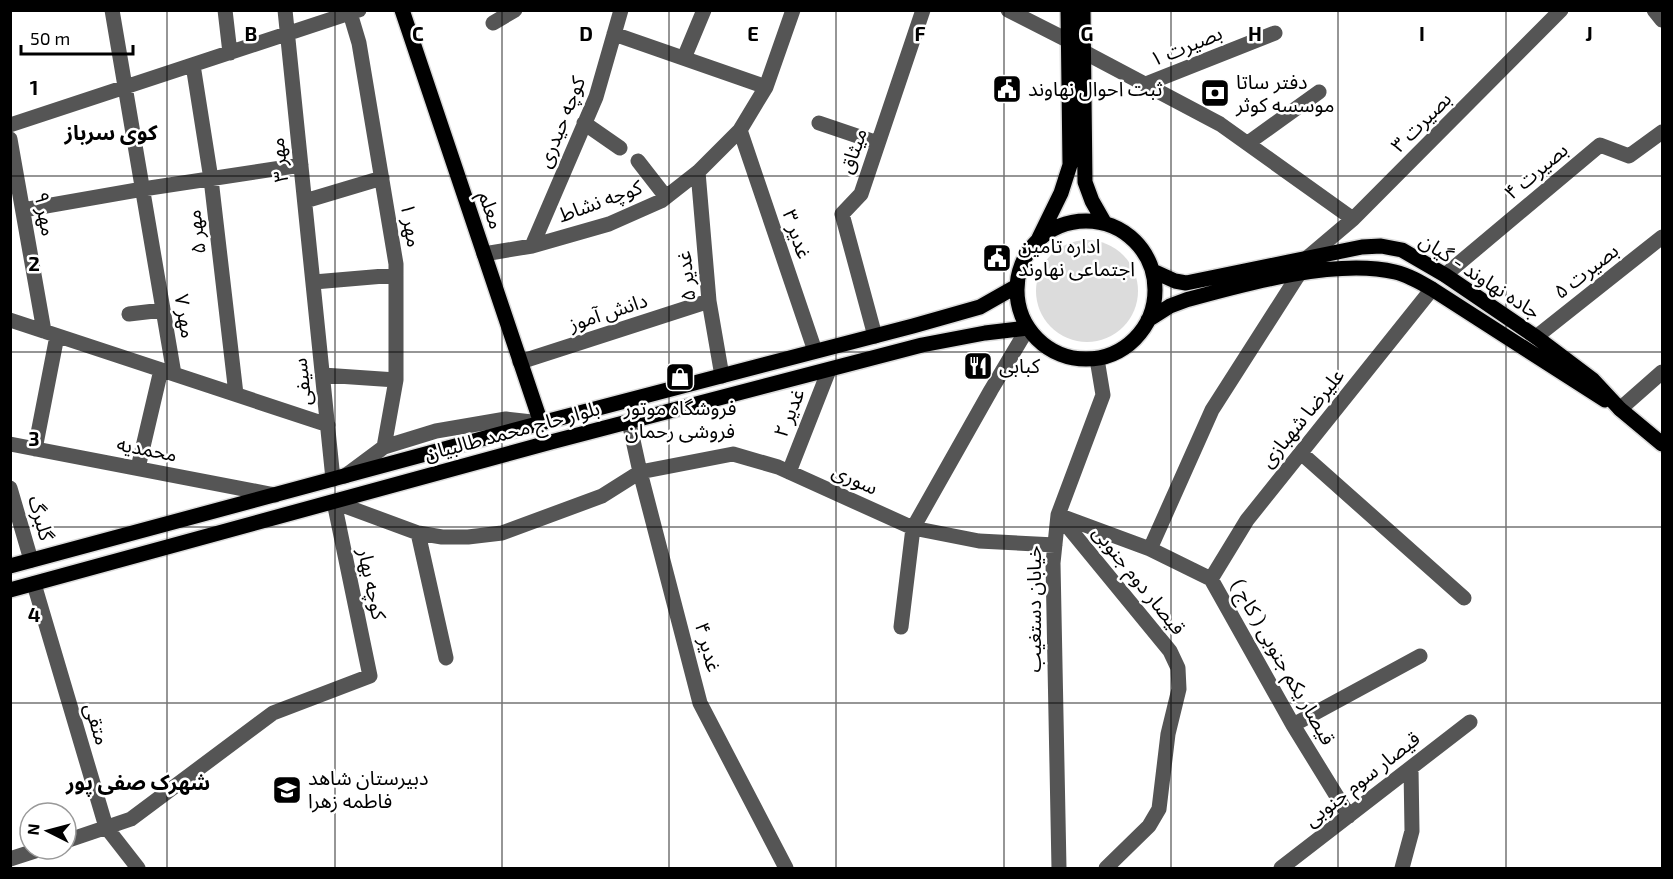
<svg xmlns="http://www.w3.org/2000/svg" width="1673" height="879" font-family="'Exo 2','Noto Sans Arabic',sans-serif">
<rect width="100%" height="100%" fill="#fff"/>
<path fill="#dcdcdc" d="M1036 291a51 51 0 1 1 102 0a51 51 0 1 1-102 0Z"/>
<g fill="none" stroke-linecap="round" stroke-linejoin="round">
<g stroke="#dbdbdb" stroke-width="18">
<path id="major" d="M 402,10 L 541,423
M 1083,10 L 1085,182 L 1092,201 L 1104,222
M1017 290a69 69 0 1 1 138 0a69 69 0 1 1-138 0Z
M 1039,238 L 1061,193 L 1070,165 L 1068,10
M 1153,271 L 1175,281 L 1186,283 L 1362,247 L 1381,246 L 1402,250 L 1445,275 L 1536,337 L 1593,380 L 1620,409 L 1662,444
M 1148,320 L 1170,306 L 1186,300 C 1244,284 1336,258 1395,272 C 1408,275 1420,282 1432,289 L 1605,400
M 10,566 L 541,423 L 913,326 L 980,307 L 1017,286
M 10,590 L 551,442 L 922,345 L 985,333 L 1028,328"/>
</g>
<path stroke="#555" stroke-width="15" d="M 112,10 L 174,374
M 225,10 L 230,53
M 285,10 L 333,479
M 1008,10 L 1069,41
M 1654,10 L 1662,20
M 350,13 L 359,43 L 396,264 L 396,380 L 384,447
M 493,23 L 515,10
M 614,34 L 766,87
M 1084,52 L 1220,124 L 1353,219
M 684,58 L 704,10
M 193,65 L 211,179 L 236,394
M 1146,84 L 1275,33
M 584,123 L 620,148
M 819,123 L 878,143
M 10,125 L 359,10
M 740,130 L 815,351
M 10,139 L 44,331
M 1248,143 L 1319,92
M 638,161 L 666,197
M 698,172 L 709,301 L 722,376
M 305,201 L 382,178
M 23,210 L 143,189 L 301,165
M 532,246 L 596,97 L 621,10
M 484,254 L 532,246 L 609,224 L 661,201 L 698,172 L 740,130 L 766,87 L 793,10
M 1445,275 L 1600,145 L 1629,156 L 1662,132
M 314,282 L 396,275
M 129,314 L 163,310
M 10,320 L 328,425
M 875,336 L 842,214 L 861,194 L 923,10
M 1536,337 L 1662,237
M 520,362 L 709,301
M 323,375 L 396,380
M 1620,409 L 1662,372
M 629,422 L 640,472 L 700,703 L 786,868
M 10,444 L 275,495
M 35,449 L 57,336
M 1301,453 L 1464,598
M 138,468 L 161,370
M 789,472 L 829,370
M 345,476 L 384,447 L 436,431 L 506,419 L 541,423
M 10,488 L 31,560
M 334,502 L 418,533 L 442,537 L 468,537 L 502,533 L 602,496 L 640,472 L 733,454 L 778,467 L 913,528 L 979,541 L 1055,545
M 1058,515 L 1150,549 L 1211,579 L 1293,725 L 1349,816
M 1060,517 L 1170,651 L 1178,668 L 1179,689 L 1168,734 L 1159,809 L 1149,826 L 1106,868
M 418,533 L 446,658
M 1150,549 L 1212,410 L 1299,274 L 1307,258 L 1353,219 L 1561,10
M 1211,579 L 1247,520 L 1432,289
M 34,584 L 106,827 L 138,868
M 901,627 L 913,528 L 991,390 L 1028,328
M 1293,725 L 1420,656
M 66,841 L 131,819 L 273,713 L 370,676 L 334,502
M 10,859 L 41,849
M 1059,868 L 1053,563 L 1058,515 L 1103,395 L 1097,359
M 1281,868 L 1470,722
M 1402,868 L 1412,831 L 1411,768"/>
<use href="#major" stroke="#000" stroke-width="15"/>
</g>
<path fill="none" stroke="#000" stroke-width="1.5" stroke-opacity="0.55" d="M 167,10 L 167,868M 335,10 L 335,868M 502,10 L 502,868M 669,10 L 669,868M 836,10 L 836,868M 1004,10 L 1004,868M 1171,10 L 1171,868M 1338,10 L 1338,868M 1506,10 L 1506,868M 10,176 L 1662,176M 10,352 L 1662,352M 10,527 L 1662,527M 10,703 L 1662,703"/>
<defs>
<g id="civic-square" transform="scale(1.5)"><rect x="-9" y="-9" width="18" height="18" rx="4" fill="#000" stroke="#fff"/><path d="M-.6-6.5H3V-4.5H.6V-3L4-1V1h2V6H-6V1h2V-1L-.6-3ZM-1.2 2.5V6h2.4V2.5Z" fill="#fff"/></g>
<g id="bank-square" transform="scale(1.5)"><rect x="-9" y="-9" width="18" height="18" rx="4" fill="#000" stroke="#fff"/><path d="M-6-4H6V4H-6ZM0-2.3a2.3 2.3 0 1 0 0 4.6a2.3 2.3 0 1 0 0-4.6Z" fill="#fff"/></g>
<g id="restaurant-square" transform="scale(1.5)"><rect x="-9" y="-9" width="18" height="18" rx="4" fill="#000" stroke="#fff"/><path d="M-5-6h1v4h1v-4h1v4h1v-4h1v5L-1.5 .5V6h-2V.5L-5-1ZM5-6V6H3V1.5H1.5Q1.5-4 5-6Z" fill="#fff"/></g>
<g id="shop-square" transform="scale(1.5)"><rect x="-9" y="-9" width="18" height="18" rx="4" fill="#000" stroke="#fff"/><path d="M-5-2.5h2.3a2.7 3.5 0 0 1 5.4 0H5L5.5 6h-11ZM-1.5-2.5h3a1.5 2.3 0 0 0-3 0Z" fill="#fff"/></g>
<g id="school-square" transform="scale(1.5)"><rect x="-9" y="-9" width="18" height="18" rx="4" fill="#000" stroke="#fff"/><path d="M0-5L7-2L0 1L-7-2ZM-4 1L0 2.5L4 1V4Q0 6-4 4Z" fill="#fff"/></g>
</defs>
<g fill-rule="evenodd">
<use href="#civic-square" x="1007" y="89"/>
<use href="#bank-square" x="1215" y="93"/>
<use href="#civic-square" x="997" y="258"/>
<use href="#restaurant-square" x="978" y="366"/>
<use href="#shop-square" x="680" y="377"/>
<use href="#school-square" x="287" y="790"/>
</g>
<g text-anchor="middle" stroke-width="5" stroke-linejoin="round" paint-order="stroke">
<g font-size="20" fill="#000" stroke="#fff">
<text transform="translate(1186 46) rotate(-22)" y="7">بصیرت ۱</text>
<text transform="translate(561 122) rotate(-68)" y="7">کوچه حیدری</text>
<text transform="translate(1421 122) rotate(-45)" y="7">بصیرت ۳</text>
<text transform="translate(853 151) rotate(-71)" y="7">میثاق</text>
<text transform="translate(279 160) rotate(-96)" y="7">مهر ۳</text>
<text transform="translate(1536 171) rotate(-40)" y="7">بصیرت ۴</text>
<text transform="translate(600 201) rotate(-20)" y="7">کوچه نشاط</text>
<text transform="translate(491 210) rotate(71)" y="7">معلم</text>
<text transform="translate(45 214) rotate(80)" y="7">مهر ۹</text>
<text transform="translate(411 225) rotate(81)" y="7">مهر ۱</text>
<text transform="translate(196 232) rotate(-97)" y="7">مهر ۵</text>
<text transform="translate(797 234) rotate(71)" y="7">غدیر ۳</text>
<text transform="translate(1586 271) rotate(-38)" y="7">بصیرت ۵</text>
<text transform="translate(686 276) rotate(-96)" y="7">غدیر ۵</text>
<text transform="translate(1480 276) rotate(33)" y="7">جاده نهاوند - گیان</text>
<text transform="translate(608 312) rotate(-18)" y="7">دانش آموز</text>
<text transform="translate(185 316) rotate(81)" y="7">مهر ۷</text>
<text transform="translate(302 382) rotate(-96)" y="7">سیفی</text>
<text transform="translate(789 413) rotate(-68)" y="7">غدیر ۲</text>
<text transform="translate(1302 418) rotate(-51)" y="7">علیرضا شهبازی</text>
<text transform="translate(512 431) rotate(-15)" y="7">بلوار حاج محمد طالبیان</text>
<text transform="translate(147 449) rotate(11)" y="7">محمدیه</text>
<text transform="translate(855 479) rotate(24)" y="7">سوری</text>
<text transform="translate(41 518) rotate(74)" y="7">گلبرگ</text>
<text transform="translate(1139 580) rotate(51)" y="7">قیصار دوم جنوبی</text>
<text transform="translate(372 584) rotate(78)" y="7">کوچه بهار</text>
<text transform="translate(1034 609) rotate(-90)" y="7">خیابان دستغیب</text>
<text transform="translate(708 647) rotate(75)" y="7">غدیر ۴</text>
<text transform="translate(1283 662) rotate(60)" y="7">قیصار یکم جنوبی ( کاج )</text>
<text transform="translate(97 724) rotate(73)" y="7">متقی</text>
<text transform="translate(1362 779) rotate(-38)" y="7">قیصار سوم جنوبی</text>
</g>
<g font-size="20" fill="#000" stroke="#fff" text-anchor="start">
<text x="1236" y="89">دفتر ساتا<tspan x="1236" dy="23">موسسه کوثر</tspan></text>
<text x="1028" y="96">ثبت احوال نهاوند</text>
<text x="1018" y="253">اداره تامین<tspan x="1018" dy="23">اجتماعی نهاوند</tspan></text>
<text x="999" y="373">کبابی</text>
<text x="680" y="415" text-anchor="middle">فروشگاه موتور<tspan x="680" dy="23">فروشی رحمان</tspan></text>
<text x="308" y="785">دبیرستان شاهد<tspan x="308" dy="23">فاطمه زهرا</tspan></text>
</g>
<g font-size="21" font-weight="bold" fill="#000" stroke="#fff">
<text x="111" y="140">کوی سرباز</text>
<text x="138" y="790">شهرک صفی پور</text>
</g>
</g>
<g font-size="20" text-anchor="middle" font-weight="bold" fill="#000" stroke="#fff" stroke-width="5" stroke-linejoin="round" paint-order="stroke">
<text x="251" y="41">B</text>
<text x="418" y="41">C</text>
<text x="586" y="41">D</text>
<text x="753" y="41">E</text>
<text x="920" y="41">F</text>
<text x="1087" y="41">G</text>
<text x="1255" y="41">H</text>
<text x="1422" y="41">I</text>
<text x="1589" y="41">J</text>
<text x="34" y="95">1</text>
<text x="34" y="271">2</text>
<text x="34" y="446">3</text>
<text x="34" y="622">4</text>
</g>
<rect width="1673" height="879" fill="none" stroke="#000000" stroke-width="24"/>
<g transform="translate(48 831) rotate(276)"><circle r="28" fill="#ffffff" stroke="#999999" stroke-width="1.5"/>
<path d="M0-4.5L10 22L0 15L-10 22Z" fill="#000000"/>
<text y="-9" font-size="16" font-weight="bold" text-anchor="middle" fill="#000000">N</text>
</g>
<path d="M21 45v9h112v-9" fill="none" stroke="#000000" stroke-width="3"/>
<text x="30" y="45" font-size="18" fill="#000000" stroke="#ffffff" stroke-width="4.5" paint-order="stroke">50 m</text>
</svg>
